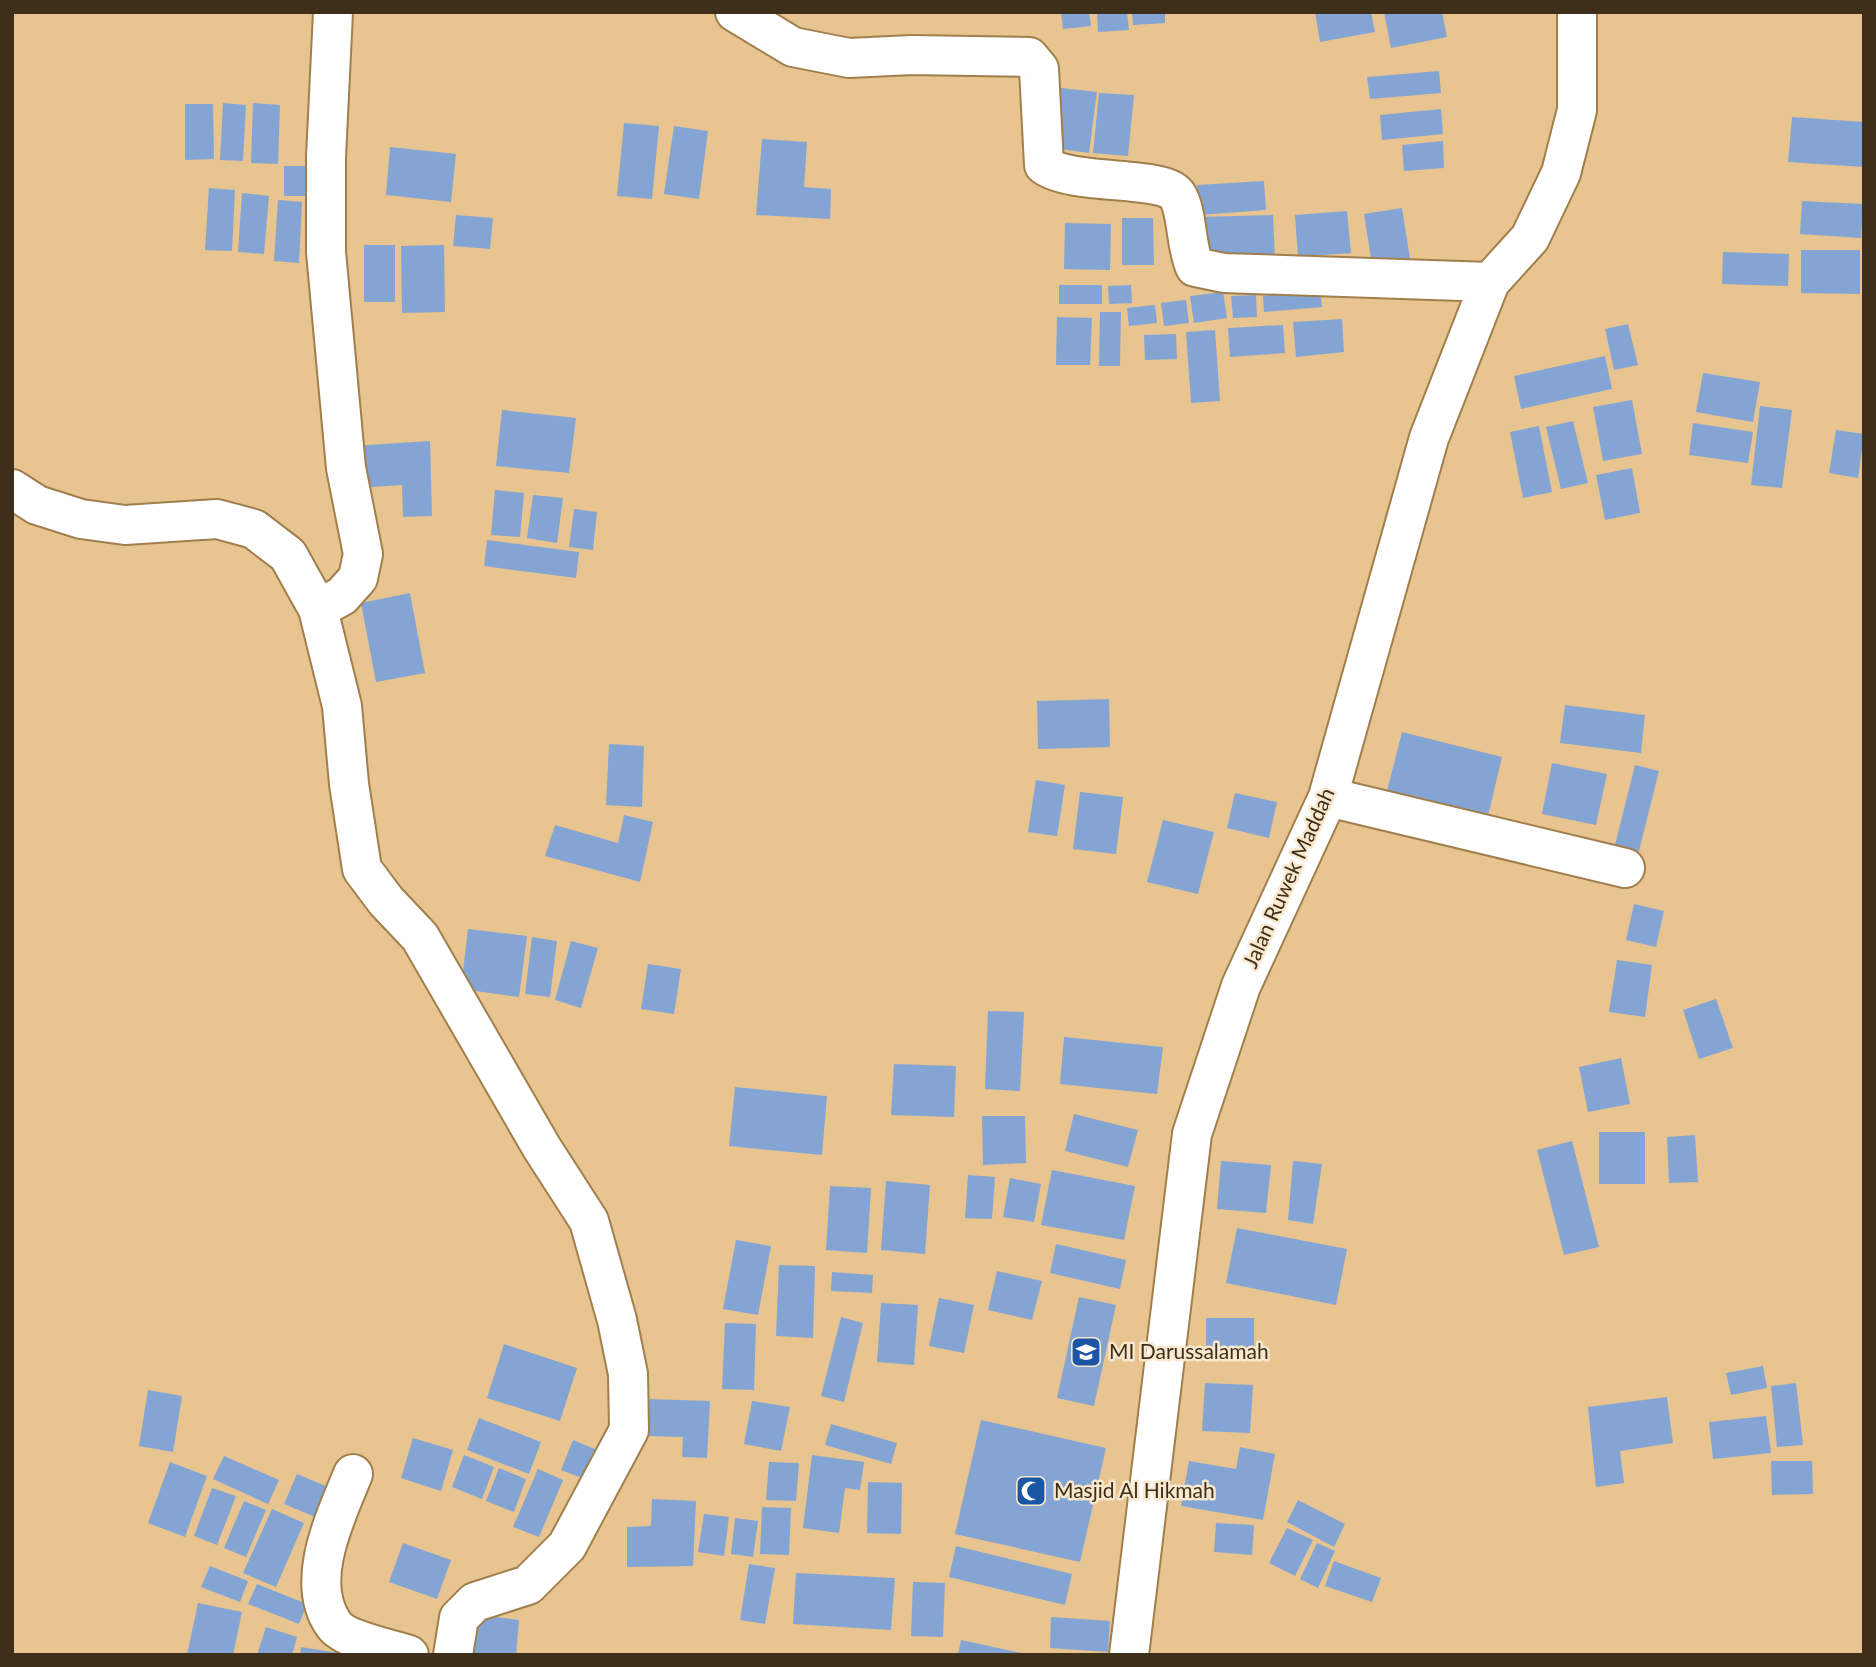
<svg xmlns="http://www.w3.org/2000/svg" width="1876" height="1667" font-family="Lato,sans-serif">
<rect width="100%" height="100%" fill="#e7c490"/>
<path fill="#84a5d4" d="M 1061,12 L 1089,12 L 1091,26 L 1063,29 Z
M 1097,12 L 1127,12 L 1129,30 L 1098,32 Z
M 1132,12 L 1165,12 L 1165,23 L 1133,25 Z
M 1315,12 L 1371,12 L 1375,32 L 1320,42 Z
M 1384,12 L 1442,12 L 1447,37 L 1391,48 Z
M 1439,71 L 1441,93 L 1370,99 L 1367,77 Z
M 1061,88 L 1097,92 L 1089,153 L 1053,148 Z
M 1099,93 L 1134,95 L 1128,156 L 1093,153 Z
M 223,103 L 246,105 L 243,161 L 220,160 Z
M 253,103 L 280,105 L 278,164 L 251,163 Z
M 185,104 L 213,104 L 214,159 L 185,160 Z
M 1441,109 L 1443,134 L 1382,140 L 1380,115 Z
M 1792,117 L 1864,122 L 1864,167 L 1788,162 Z
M 624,123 L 659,126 L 652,199 L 617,196 Z
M 674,126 L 708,131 L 699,199 L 664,194 Z
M 762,139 L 807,142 L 804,187 L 831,189 L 830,219 L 756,215 Z
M 1443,141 L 1444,168 L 1404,171 L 1402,145 Z
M 390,147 L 456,154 L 451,202 L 386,195 Z
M 284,166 L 306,166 L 306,196 L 284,196 Z
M 1264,181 L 1266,210 L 1199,215 L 1197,185 Z
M 209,188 L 235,190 L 232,251 L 205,250 Z
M 242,193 L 269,196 L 264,254 L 238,252 Z
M 278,200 L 302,202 L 299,263 L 274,261 Z
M 1802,201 L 1863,204 L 1861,238 L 1800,234 Z
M 1402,208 L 1411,265 L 1373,271 L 1364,214 Z
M 1347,211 L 1351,253 L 1298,257 L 1295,215 Z
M 456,215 L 493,218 L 490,249 L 453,246 Z
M 1273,215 L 1275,259 L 1200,262 L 1199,217 Z
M 1122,218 L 1153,218 L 1154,265 L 1122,265 Z
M 1065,223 L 1111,224 L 1110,270 L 1064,269 Z
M 364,245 L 395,245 L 395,302 L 364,302 Z
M 444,245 L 445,312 L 402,313 L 401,246 Z
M 1801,250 L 1860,250 L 1860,294 L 1801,293 Z
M 1723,252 L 1789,254 L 1788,286 L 1722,284 Z
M 1059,285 L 1102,285 L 1102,304 L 1059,304 Z
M 1131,285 L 1132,303 L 1109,304 L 1108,286 Z
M 1320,290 L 1322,307 L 1264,312 L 1263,296 Z
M 1223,292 L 1227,318 L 1194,323 L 1190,296 Z
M 1256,295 L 1257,317 L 1233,318 L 1231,296 Z
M 1186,300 L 1189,323 L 1164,326 L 1161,303 Z
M 1155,305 L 1157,323 L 1129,326 L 1127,308 Z
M 1100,312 L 1121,312 L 1120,366 L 1099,366 Z
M 1057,317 L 1092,318 L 1090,365 L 1056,365 Z
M 1342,319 L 1344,352 L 1296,357 L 1293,322 Z
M 1628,324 L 1638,365 L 1614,370 L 1605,329 Z
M 1283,325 L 1285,353 L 1230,357 L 1228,328 Z
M 1215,330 L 1220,401 L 1191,403 L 1186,332 Z
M 1176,334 L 1177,359 L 1145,360 L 1144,335 Z
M 1605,356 L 1612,389 L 1521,409 L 1514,376 Z
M 1703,373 L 1760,382 L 1753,422 L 1696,412 Z
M 1632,400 L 1642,454 L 1603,461 L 1593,407 Z
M 1760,406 L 1792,410 L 1782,488 L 1751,485 Z
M 502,410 L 576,418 L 569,473 L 496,466 Z
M 1573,421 L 1588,483 L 1561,489 L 1546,427 Z
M 1693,423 L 1753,432 L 1748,463 L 1689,455 Z
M 1539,426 L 1552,492 L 1523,498 L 1510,432 Z
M 1836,430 L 1864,434 L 1858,478 L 1829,473 Z
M 430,441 L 432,516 L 403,517 L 402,485 L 356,488 L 353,446 Z
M 1632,468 L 1640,513 L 1605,520 L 1596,475 Z
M 495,490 L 524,493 L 520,537 L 491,535 Z
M 533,495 L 563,498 L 557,543 L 527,538 Z
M 574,509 L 597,512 L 593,550 L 569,547 Z
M 487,540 L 579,552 L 576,578 L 484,566 Z
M 410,593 L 425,673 L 376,682 L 361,603 Z
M 1109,699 L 1110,747 L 1038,749 L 1037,701 Z
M 1565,705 L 1645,715 L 1641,753 L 1560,743 Z
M 1402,732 L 1502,757 L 1488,816 L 1387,791 Z
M 609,744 L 644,746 L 642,807 L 606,805 Z
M 1552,763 L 1607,774 L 1596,825 L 1542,814 Z
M 1635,765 L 1659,771 L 1638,855 L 1614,849 Z
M 1036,780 L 1065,785 L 1057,836 L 1028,832 Z
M 1080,792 L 1123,797 L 1116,854 L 1073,849 Z
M 1235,793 L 1277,802 L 1269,838 L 1227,828 Z
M 624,815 L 653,822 L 640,882 L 545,856 L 555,825 L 618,843 Z
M 1163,820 L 1214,832 L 1198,894 L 1147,882 Z
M 1634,904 L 1664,911 L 1656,947 L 1626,940 Z
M 468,929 L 527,936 L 519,997 L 461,989 Z
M 532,937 L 557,941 L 550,997 L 525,994 Z
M 571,941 L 598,948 L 581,1008 L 555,1000 Z
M 1617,960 L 1652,965 L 1645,1017 L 1609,1012 Z
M 648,964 L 681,969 L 674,1014 L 641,1009 Z
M 1716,999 L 1733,1048 L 1699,1059 L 1683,1010 Z
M 988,1011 L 1024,1012 L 1020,1091 L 985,1089 Z
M 1064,1037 L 1163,1047 L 1157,1094 L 1060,1084 Z
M 1621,1058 L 1630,1104 L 1588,1112 L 1579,1067 Z
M 894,1064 L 956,1066 L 954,1117 L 891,1115 Z
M 735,1087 L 827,1096 L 822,1155 L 729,1146 Z
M 1074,1114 L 1138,1130 L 1128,1167 L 1065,1151 Z
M 982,1116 L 1025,1116 L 1026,1163 L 983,1165 Z
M 1599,1132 L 1645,1132 L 1645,1184 L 1599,1184 Z
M 1695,1135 L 1698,1182 L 1669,1183 L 1667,1137 Z
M 1572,1141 L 1599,1247 L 1564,1255 L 1537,1150 Z
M 1221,1161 L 1271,1165 L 1266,1213 L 1217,1209 Z
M 1293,1161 L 1322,1164 L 1313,1224 L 1288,1220 Z
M 1052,1170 L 1135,1186 L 1124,1240 L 1041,1225 Z
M 968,1175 L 995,1177 L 992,1219 L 965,1218 Z
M 1010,1178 L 1041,1184 L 1034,1222 L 1003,1217 Z
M 886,1181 L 930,1185 L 925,1254 L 881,1250 Z
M 830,1186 L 871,1188 L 867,1253 L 826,1250 Z
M 1237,1228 L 1347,1249 L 1336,1305 L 1226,1283 Z
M 736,1240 L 771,1246 L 758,1315 L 723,1309 Z
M 1056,1244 L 1126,1260 L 1120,1289 L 1050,1273 Z
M 779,1265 L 815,1266 L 813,1338 L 776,1336 Z
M 997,1271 L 1042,1281 L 1032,1320 L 988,1310 Z
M 832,1272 L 873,1275 L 872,1293 L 831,1291 Z
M 1079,1297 L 1116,1305 L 1094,1406 L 1057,1398 Z
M 939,1298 L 974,1305 L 964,1353 L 929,1346 Z
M 881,1303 L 918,1305 L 914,1365 L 877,1362 Z
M 841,1317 L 863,1323 L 844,1402 L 821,1396 Z
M 1206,1318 L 1254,1318 L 1254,1349 L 1206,1348 Z
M 725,1323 L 756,1324 L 754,1390 L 722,1389 Z
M 504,1344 L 577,1368 L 560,1421 L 487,1398 Z
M 1763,1366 L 1767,1388 L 1731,1395 L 1726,1373 Z
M 1205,1383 L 1253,1385 L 1250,1433 L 1202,1431 Z
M 1796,1383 L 1803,1445 L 1777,1447 L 1771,1386 Z
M 148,1390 L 182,1396 L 173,1452 L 139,1446 Z
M 1667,1397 L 1673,1443 L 1620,1451 L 1624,1483 L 1596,1487 L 1588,1407 Z
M 648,1399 L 710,1401 L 707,1458 L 682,1457 L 683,1437 L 646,1436 Z
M 752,1401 L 790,1407 L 781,1451 L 744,1444 Z
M 1766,1416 L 1771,1453 L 1713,1459 L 1709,1422 Z
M 479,1418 L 541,1442 L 529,1474 L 467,1450 Z
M 981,1420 L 1106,1448 L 1080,1562 L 955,1534 Z
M 831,1424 L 897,1443 L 891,1464 L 825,1445 Z
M 413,1438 L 453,1450 L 441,1491 L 401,1478 Z
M 573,1440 L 602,1452 L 590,1481 L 561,1470 Z
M 1240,1447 L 1275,1454 L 1263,1520 L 1181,1506 L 1189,1461 L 1236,1469 Z
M 464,1455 L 494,1467 L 482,1499 L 452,1487 Z
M 812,1455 L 864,1462 L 860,1490 L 845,1488 L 839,1533 L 803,1528 Z
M 224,1456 L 279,1480 L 268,1504 L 213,1479 Z
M 1771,1461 L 1812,1461 L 1813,1494 L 1772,1495 Z
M 170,1462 L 207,1476 L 185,1537 L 148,1523 Z
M 769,1462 L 799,1463 L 796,1501 L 766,1500 Z
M 499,1468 L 526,1479 L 514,1512 L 486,1501 Z
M 538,1469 L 563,1480 L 539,1537 L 513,1527 Z
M 297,1474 L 333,1489 L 320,1519 L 284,1504 Z
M 868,1482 L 902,1483 L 901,1534 L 867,1533 Z
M 212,1488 L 236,1496 L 217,1545 L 194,1536 Z
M 652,1499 L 696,1501 L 693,1566 L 627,1567 L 627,1527 L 651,1526 Z
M 1298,1500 L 1345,1524 L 1334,1547 L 1287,1522 Z
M 244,1501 L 266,1510 L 246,1557 L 224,1548 Z
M 762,1507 L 791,1508 L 789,1555 L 760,1554 Z
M 272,1509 L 304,1523 L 276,1587 L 243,1573 Z
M 704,1514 L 729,1517 L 724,1556 L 698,1552 Z
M 735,1518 L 758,1521 L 753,1557 L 731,1554 Z
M 1216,1523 L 1254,1525 L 1252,1555 L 1214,1552 Z
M 1287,1528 L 1313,1540 L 1295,1576 L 1269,1563 Z
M 403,1543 L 451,1560 L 437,1599 L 389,1582 Z
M 1317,1543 L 1335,1551 L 1318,1588 L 1300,1579 Z
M 956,1546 L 1072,1574 L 1065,1605 L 949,1577 Z
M 1334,1561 L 1381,1578 L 1372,1602 L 1325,1586 Z
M 749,1564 L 775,1568 L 765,1624 L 740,1620 Z
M 210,1566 L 248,1581 L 240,1602 L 201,1587 Z
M 796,1573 L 895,1578 L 891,1630 L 793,1624 Z
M 913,1582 L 945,1583 L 943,1637 L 911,1636 Z
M 257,1584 L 307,1604 L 299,1624 L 248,1604 Z
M 198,1603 L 242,1612 L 233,1655 L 187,1655 Z
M 472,1614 L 519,1620 L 516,1655 L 468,1655 Z
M 1051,1617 L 1110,1621 L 1108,1652 L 1050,1648 Z
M 266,1627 L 297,1637 L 292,1655 L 257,1655 Z
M 961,1640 L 1026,1654 L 1026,1655 L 958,1655 Z
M 301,1647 L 339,1653 L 338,1655 L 300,1655 Z"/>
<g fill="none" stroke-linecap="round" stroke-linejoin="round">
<g stroke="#a07f4d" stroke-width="42">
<path id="street" d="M 735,12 L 793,47 L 849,58 L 912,55 L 1029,57 L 1039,69 L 1044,165 C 1071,186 1165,175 1177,195 C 1188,212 1185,245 1195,267 L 1224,273 L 1490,282
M 12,489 L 37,505 L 81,519 L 125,525 L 217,519 L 254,529 L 288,555 L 318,609 L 342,706 L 349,784 L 362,869 L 386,901 L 420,937 L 542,1148 L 589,1221 L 617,1320 L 628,1374 L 629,1430 L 567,1546 L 528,1585 L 475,1602 L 459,1618 L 453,1655
M 318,609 L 342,596 L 358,578 L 363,554 L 346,468 L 326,252 L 326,157 L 333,12
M 1328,797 L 1625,868
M 353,1474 C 336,1516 303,1582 334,1625 C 345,1640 391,1649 409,1655
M 1129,1655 L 1192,1134 L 1241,986 L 1328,797 L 1429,438 L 1490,282 L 1530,238 L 1561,173 L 1577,110 L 1577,12"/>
</g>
<use href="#street" stroke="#fff" stroke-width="38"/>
</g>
<defs>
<g id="school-square" transform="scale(1.575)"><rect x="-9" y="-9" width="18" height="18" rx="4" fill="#1a55a6" stroke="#fae8ce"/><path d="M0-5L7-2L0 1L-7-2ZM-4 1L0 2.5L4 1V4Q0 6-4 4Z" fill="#fff"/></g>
<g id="mosque-square" transform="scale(1.575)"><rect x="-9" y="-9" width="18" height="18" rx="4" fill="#1a55a6" stroke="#fae8ce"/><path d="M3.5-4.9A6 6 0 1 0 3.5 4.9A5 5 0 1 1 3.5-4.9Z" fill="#fff"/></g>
</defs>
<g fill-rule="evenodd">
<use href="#school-square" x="1086" y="1352"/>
<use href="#mosque-square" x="1031" y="1491"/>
</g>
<g text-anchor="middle" stroke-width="5" stroke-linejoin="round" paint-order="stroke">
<g font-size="21" fill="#3d2f1a" stroke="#fae8ce">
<text transform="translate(1289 878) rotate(-66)" y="7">Jalan Ruwek Maddah</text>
</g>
<g font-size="21" fill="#3d2f1a" stroke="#fae8ce" text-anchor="start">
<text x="1109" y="1359">MI Darussalamah</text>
<text x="1054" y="1498">Masjid Al Hikmah</text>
</g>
</g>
<rect width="1876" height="1667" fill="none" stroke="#3d2f1a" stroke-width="28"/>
</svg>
